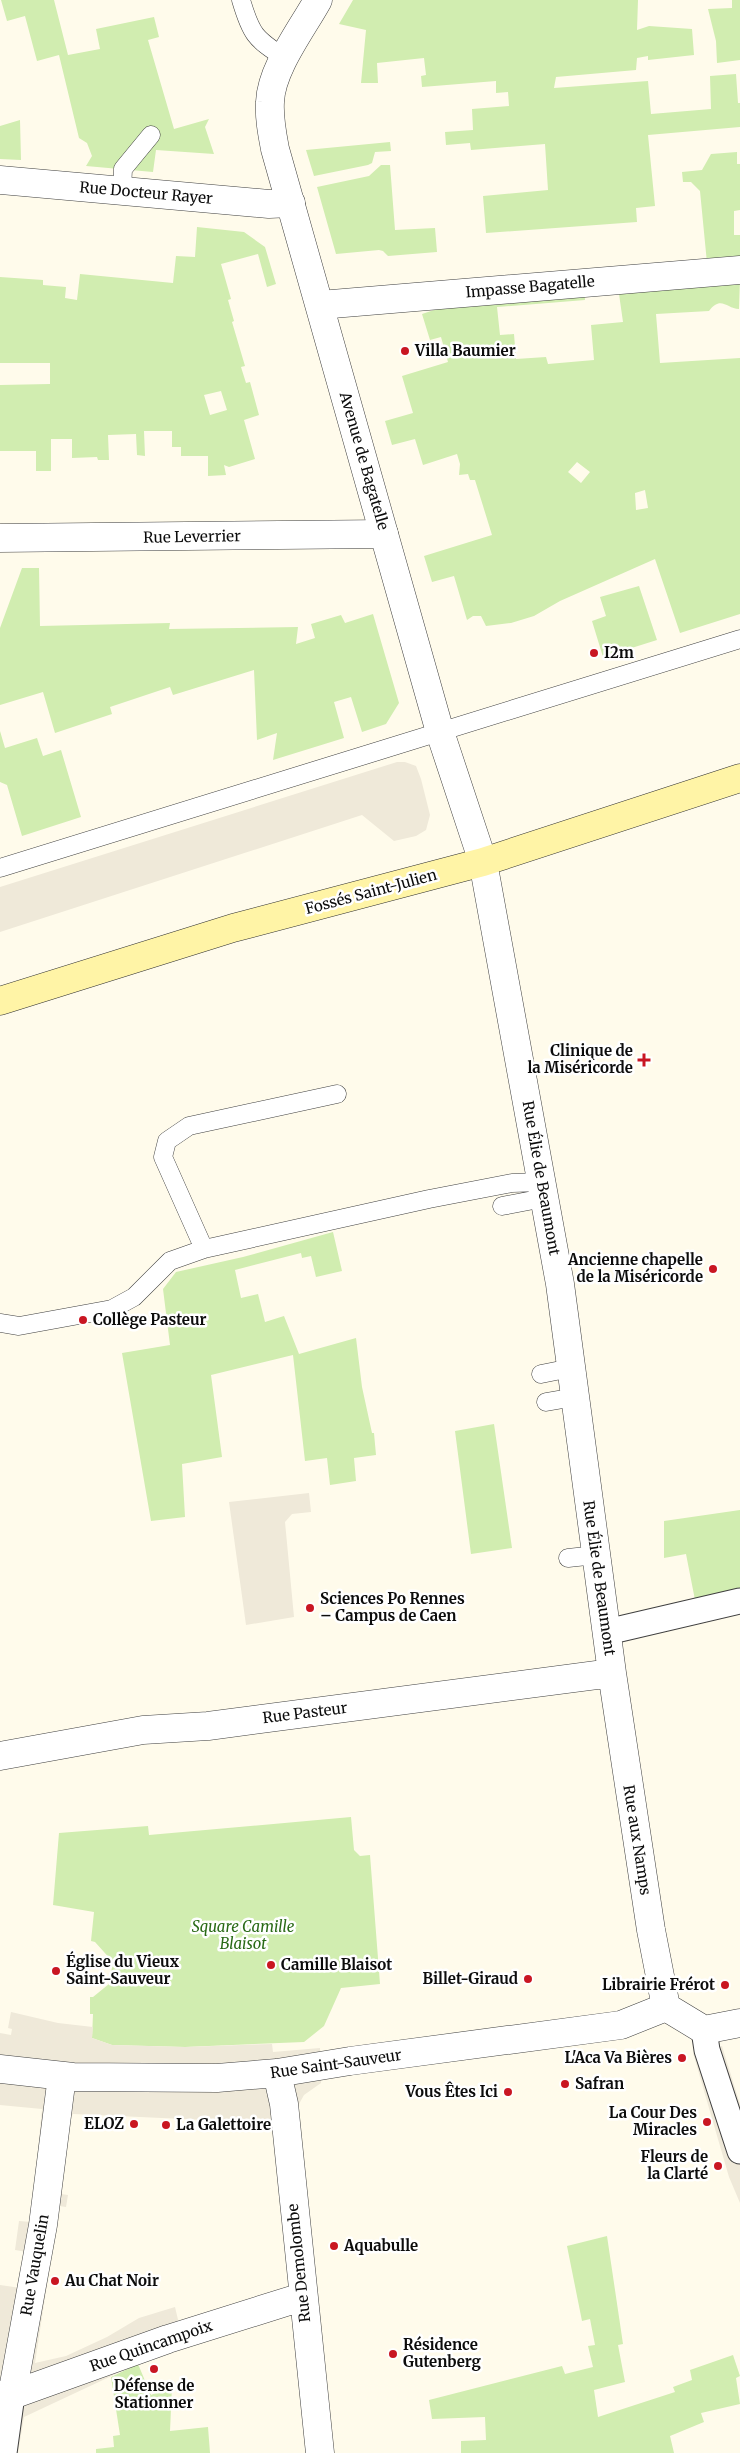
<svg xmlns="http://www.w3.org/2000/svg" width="740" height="2453" font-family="Merriweather,serif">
<rect width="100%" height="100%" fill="#fffbeb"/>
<path fill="#d1edb0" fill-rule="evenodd" d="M 1,0 L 54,0 L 68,55 L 100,49 L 96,29 L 154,17 L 159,37 L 148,40 L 174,129 L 209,119 L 205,127 L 214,154 L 156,150 L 153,172 L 86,166 L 92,156 L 87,143 L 79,138 L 59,55 L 37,61 L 25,16 L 7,21 Z
M 353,0 L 638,0 L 637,30 L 649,26 L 692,29 L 694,55 L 648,60 L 648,56 L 637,58 L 636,70 L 556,77 L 554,88 L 648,81 L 651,114 L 711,109 L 710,76 L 736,74 L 738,103 L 740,103 L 740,127 L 648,135 L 655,206 L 636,208 L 637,222 L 486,233 L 483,196 L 548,190 L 545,144 L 471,150 L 470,143 L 446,145 L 445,132 L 473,130 L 472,109 L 509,106 L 508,92 L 496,93 L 496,81 L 422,87 L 421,76 L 426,75 L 424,58 L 377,63 L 378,83 L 361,83 L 366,30 L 339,24 Z
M 732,0 L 740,0 L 740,60 L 717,63 L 716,41 L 708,9 L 732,8 Z
M 20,120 L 21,160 L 0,159 L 0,126 Z
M 390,142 L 391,151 L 375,152 L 372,163 L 368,165 L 314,176 L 306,150 Z
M 737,152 L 737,164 L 740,164 L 740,210 L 734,211 L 734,235 L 740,235 L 740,261 L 707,263 L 700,191 L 691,182 L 683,182 L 682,172 L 702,170 L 711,154 Z
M 381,165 L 390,165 L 395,230 L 435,228 L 437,252 L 388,256 L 383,251 L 379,250 L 336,254 L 317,187 L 369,176 Z
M 197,227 L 244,232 L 265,247 L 276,284 L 267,287 L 258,254 L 221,264 L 231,299 L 228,300 L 234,321 L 232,322 L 245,366 L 241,367 L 246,383 L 250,382 L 259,415 L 244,420 L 255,459 L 229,467 L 224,465 L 226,475 L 208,476 L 208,456 L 181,456 L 181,447 L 172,447 L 172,431 L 144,431 L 145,456 L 137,455 L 136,434 L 108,435 L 109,460 L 98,460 L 97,457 L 72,458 L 72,439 L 51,439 L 51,471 L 36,471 L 36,451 L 0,451 L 0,385 L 50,384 L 50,363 L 0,363 L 0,277 L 43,280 L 43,285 L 66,287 L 65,298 L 77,300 L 80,274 L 173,283 L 176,256 L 195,257 ZM 221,391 L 227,410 L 210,415 L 204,395 Z
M 740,278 L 739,309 C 727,309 721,295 709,311 L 656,314 L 660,363 L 740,358 L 740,614 L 680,633 L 655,559 L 560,601 L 534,616 L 511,623 L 486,626 L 481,616 L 473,616 L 467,620 L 454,576 L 432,582 L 424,556 L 492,535 L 475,480 L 470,480 L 468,474 L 459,475 L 460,464 L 457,454 L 423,465 L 415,439 L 392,445 L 385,421 L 413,413 L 402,376 L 448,362 L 441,337 L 430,340 L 422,314 L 440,308 L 584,290 L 585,300 L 497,307 L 500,335 L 514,334 L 516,359 L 546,357 L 548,364 L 594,360 L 591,325 L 623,322 L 618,287 ZM 577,462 L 590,472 L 581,483 L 568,472 ZM 645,490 L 648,508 L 636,510 L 635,493 Z
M 22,568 L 39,568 L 40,626 L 170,623 L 169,629 L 298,627 L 296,644 L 315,638 L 311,624 L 341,615 L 345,623 L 373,614 L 399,703 L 386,724 L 362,732 L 351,697 L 334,702 L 344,738 L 273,760 L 277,733 L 257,740 L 254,670 L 173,695 L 170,687 L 110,707 L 112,714 L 55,733 L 43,692 L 0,705 L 0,628 Z
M 639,586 L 657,640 L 603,657 L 592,621 L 606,616 L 600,597 Z
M 0,731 L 5,748 L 37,738 L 43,756 L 61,750 L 81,817 L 22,836 L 7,785 L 0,782 Z
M 333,1232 L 342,1271 L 316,1277 L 311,1256 L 302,1258 L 301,1253 L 235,1270 L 241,1298 L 258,1294 L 265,1322 L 284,1316 L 299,1354 L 356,1338 L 362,1387 L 372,1433 L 374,1433 L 376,1455 L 354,1458 L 356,1481 L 330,1485 L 327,1458 L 305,1461 L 293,1355 L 211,1375 L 222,1457 L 182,1464 L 185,1517 L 151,1521 L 122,1353 L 170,1345 L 163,1289 L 176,1272 L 243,1257 Z
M 494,1424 L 512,1548 L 471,1554 L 455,1431 Z
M 740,1510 L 740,1588 L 695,1600 L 686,1554 L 664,1558 L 664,1521 Z
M 351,1817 L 354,1850 L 360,1856 L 370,1855 L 380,1984 L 341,1988 L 324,2026 L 304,2042 L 185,2047 L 112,2045 L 92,2038 L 93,2014 L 90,2014 L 90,1997 L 93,1997 L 109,1984 L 113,1962 L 95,1942 L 91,1941 L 94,1912 L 53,1905 L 59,1833 L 148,1826 L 149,1835 Z
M 607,2236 L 623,2344 L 618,2345 L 625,2382 L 594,2390 L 598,2417 L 675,2392 L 673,2387 L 692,2380 L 690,2370 L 733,2355 L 740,2376 L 736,2378 L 740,2404 L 701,2413 L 704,2422 L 670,2436 L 674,2453 L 461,2453 L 461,2441 L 486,2440 L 485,2417 L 432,2419 L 429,2400 L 562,2366 L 565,2374 L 593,2367 L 588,2346 L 595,2345 L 590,2319 L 582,2321 L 567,2246 Z
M 138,2364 L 151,2395 L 172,2386 L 170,2431 L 208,2427 L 210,2453 L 96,2453 L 96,2449 L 114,2447 L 113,2436 L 120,2435 L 111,2377 Z"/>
<path fill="#efe9d9" d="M 397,762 L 405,762 L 416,766 L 421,779 L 430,815 L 426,830 L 416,836 L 394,841 L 362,815 L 0,932 L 0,887 Z
M 309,1493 L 311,1512 L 292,1514 L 285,1522 L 294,1617 L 246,1625 L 229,1502 Z
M 11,2012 L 58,2023 L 93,2027 L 92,2038 L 112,2045 L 185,2047 L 272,2044 L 273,2052 L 320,2048 L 321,2083 L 304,2095 L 299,2104 L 296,2115 L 270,2115 L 273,2130 L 252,2128 L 251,2122 L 73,2114 L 71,2116 L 61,2194 L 68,2195 L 66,2207 L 59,2206 L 35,2363 L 66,2356 L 107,2337 L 139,2318 L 175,2307 L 179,2324 L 167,2350 L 24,2417 L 18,2453 L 0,2453 L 0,2285 L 21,2288 L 27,2252 L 15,2250 L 19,2221 L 31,2222 L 42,2109 L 0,2105 L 0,2033 L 11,2035 L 12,2029 L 8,2028 Z
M 722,2046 L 740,2104 L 740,2203 L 729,2177 L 693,2053 Z"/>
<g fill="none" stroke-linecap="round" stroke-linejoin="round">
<g stroke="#3f3f3f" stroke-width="19">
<path id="service" d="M 241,0 C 251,34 255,39 285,58
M 122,190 L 123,169 L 151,135
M 0,868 L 740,639
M 502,1206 L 544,1198
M 204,1249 L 163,1157 L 167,1141 L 189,1126 L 337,1094
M 0,1323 L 19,1326 L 112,1309 L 134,1297 L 170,1261 L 204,1249 L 429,1199 L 512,1183 L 542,1182
M 541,1374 L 571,1368
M 546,1402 L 575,1397
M 568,1558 L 596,1555"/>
</g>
<g stroke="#3f3f3f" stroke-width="27">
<path id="pedestrian" d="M 607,1632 L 740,1601
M 704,2030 L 707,2050 L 740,2151
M 4,2453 L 12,2395"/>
</g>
<g stroke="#3f3f3f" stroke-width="29">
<path id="minor" d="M 0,180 L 269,204 L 291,203
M 320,305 L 740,270
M 0,538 L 384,534
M 483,862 L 560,1284 L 612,1673 L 651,1930 L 666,2007
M 0,1756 L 143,1730 L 208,1726 L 612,1673
M 666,2007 L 704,2030 L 740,2023
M 0,2069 L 73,2077 L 217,2078 L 277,2073 L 350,2061 L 621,2025 L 666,2007
M 277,2073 L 284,2104 L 320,2453
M 0,2395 L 12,2395 L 168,2339 L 302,2297
M 12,2395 L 43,2225 L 62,2076"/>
</g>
<g stroke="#3f3f3f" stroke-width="29">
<path id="tertiary" d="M 318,0 C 302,29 271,69 270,102 C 269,118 272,133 275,149 L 440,732 L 483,862"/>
</g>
<g stroke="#2e2e2e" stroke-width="29">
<path id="secondary" d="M 0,1001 L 233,928 L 483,862 L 740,778"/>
</g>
<use href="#service" stroke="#fff" stroke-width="18"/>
<use href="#pedestrian" stroke="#fff" stroke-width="25"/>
<use href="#minor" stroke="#fff" stroke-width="28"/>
<use href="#tertiary" stroke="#fff" stroke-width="28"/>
<use href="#secondary" stroke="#fff4a6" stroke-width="28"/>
</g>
<g fill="#c91622" stroke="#fff" stroke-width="2">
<circle cx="405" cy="351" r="5"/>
<circle cx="594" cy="653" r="5"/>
<path d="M641.5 1052.5h5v5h5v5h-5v5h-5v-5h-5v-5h5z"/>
<circle cx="713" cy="1269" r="5"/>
<circle cx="83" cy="1320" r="5"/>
<circle cx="310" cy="1608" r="5"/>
<circle cx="271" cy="1965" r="5"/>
<circle cx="56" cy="1971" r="5"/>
<circle cx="528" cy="1979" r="5"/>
<circle cx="725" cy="1985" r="5"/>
<circle cx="682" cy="2058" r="5"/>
<circle cx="565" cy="2084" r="5"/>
<circle cx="508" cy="2092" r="5"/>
<circle cx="707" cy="2122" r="5"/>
<circle cx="134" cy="2124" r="5"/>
<circle cx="166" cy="2125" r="5"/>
<circle cx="718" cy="2166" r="5"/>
<circle cx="334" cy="2246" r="5"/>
<circle cx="55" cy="2281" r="5"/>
<circle cx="393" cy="2354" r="5"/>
<circle cx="154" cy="2369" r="5"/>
</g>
<g text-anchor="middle" stroke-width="5" stroke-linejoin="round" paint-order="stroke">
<g font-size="15" fill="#0c0c0c" stroke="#fff">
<text transform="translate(146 193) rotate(5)" y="5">Rue Docteur Rayer</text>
<text transform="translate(530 287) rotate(-5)" y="5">Impasse Bagatelle</text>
<text transform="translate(364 461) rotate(74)" y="5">Avenue de Bagatelle</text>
<text transform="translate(192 537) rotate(-1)" y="5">Rue Leverrier</text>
<text transform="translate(371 892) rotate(-15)" y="5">Fossés Saint-Julien</text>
<text transform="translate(541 1178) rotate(80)" y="5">Rue Élie de Beaumont</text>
<text transform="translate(599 1578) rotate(82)" y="5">Rue Élie de Beaumont</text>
<text transform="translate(305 1713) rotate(-7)" y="5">Rue Pasteur</text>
<text transform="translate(637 1840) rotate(81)" y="5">Rue aux Namps</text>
<text transform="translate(336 2064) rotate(-8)" y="5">Rue Saint-Sauveur</text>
<text transform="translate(299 2263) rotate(-96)" y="5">Rue Demolombe</text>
<text transform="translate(35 2265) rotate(-80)" y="5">Rue Vauquelin</text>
<text transform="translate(151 2346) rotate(-19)" y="5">Rue Quincampoix</text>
</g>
<g font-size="15" font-weight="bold" fill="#0c0c0c" stroke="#fff" text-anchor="start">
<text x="415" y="356">Villa Baumier</text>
<text x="604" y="658">I2m</text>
<text x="633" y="1056" text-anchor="end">Clinique de<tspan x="633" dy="17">la Miséricorde</tspan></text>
<text x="703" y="1265" text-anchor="end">Ancienne chapelle<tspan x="703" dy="17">de la Miséricorde</tspan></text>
<text x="93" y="1325">Collège Pasteur</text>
<text x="320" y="1604">Sciences Po Rennes<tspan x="320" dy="17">– Campus de Caen</tspan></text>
<text x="66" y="1967">Église du Vieux<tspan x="66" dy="17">Saint-Sauveur</tspan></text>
<text x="281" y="1970">Camille Blaisot</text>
<text x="518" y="1984" text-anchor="end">Billet-Giraud</text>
<text x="715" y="1990" text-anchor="end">Librairie Frérot</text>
<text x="672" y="2063" text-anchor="end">L'Aca Va Bières</text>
<text x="575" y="2089">Safran</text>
<text x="498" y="2097" text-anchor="end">Vous Êtes Ici</text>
<text x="697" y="2118" text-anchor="end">La Cour Des<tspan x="697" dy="17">Miracles</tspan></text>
<text x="124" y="2129" text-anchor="end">ELOZ</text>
<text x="176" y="2130">La Galettoire</text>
<text x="708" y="2162" text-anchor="end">Fleurs de<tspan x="708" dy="17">la Clarté</tspan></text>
<text x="344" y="2251">Aquabulle</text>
<text x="65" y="2286">Au Chat Noir</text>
<text x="403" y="2350">Résidence<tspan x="403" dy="17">Gutenberg</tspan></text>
<text x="154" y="2391" text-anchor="middle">Défense de<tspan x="154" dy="17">Stationner</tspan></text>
</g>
<g font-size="15" font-style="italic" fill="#296a16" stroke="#fff">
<text x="243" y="1932">Square Camille<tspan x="243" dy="17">Blaisot</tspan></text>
</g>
</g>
</svg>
